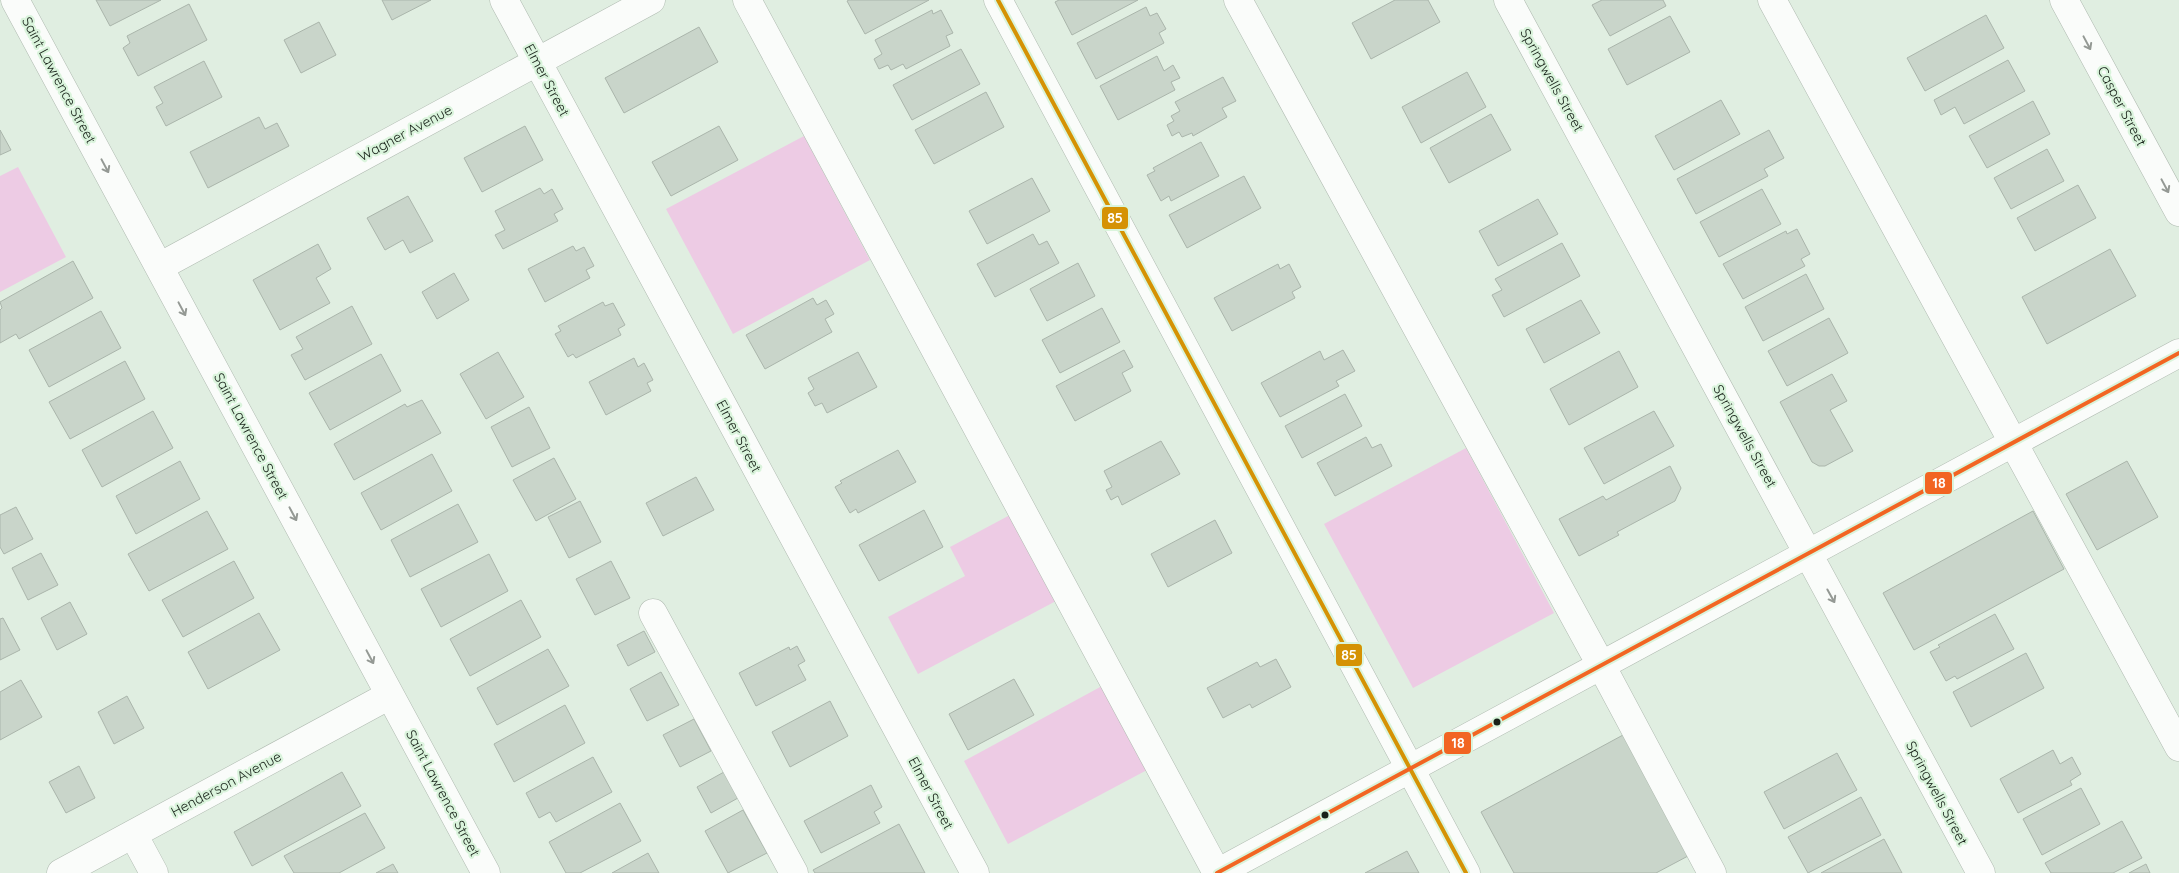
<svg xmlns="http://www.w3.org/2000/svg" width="2179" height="873" font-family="Quicksand,sans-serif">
<rect width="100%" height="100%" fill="#e0eee1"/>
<path fill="#edcbe4" d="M 804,136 L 870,260 L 733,334 L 666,209 Z
M 18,167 L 66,257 L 0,292 L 0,176 Z
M 1466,448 L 1554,613 L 1413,688 L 1324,524 Z
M 1010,515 L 1056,601 L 918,674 L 888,617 L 965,576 L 950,547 Z
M 1102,686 L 1147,770 L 1008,844 L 964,761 Z"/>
<path fill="#c9d5ca" stroke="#aab5ab" d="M 96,0 L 161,0 L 110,26 Z
M 382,0 L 431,0 L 392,20 Z
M 849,0 L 929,0 L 865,34 L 847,1 Z
M 1059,0 L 1138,0 L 1072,35 L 1055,2 Z
M 1395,0 L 1428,0 L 1440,22 L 1371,59 L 1352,23 Z
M 1602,0 L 1663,0 L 1666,6 L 1610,36 L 1592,5 Z
M 189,4 L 207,40 L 138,76 L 123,48 L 130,43 L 127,36 Z
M 1146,7 L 1150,16 L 1157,13 L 1166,29 L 1159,33 L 1164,43 L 1096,79 L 1077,43 Z
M 932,10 L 933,14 L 941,10 L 953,33 L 946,36 L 950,46 L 906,69 L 903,64 L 891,70 L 888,65 L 879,69 L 874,59 L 882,54 L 875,40 Z
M 1986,15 L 2004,48 L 1925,91 L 1907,58 Z
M 1670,16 L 1690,52 L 1627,85 L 1608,49 Z
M 319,22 L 336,55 L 301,73 L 284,40 Z
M 699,27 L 718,62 L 624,113 L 605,78 Z
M 961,49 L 980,84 L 912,120 L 893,85 Z
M 1157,56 L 1164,71 L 1173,65 L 1180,78 L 1171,82 L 1175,90 L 1118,120 L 1100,86 Z
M 2008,60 L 2025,91 L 1964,124 L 1955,107 L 1941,115 L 1934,100 Z
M 204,61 L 222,97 L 166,126 L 156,107 L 163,103 L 154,87 Z
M 1467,72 L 1486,107 L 1421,143 L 1402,107 Z
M 1223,77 L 1236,101 L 1222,108 L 1227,117 L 1193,136 L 1192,133 L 1182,137 L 1179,132 L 1172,136 L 1167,125 L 1174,121 L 1171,116 L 1180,111 L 1175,102 Z
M 986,92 L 1004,127 L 934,164 L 915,130 Z
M 1721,100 L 1740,134 L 1674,170 L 1655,136 Z
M 2033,101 L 2050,134 L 1987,168 L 1969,136 Z
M 1491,114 L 1511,150 L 1449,183 L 1430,148 Z
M 259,117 L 265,129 L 277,123 L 289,146 L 208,188 L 190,152 Z
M 525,126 L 543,160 L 482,192 L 464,158 Z
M 719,126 L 738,160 L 671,196 L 652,162 Z
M 0,130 L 11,150 L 0,155 Z
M 1769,130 L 1784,158 L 1764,169 L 1768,176 L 1696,214 L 1677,179 Z
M 1201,142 L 1219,176 L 1171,201 L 1169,196 L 1161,201 L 1147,175 L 1155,171 L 1153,168 Z
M 2047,149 L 2064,181 L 2011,209 L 1994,178 Z
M 1244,176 L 1261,208 L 1187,248 L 1169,215 Z
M 1032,178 L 1050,211 L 987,244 L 969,211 Z
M 2078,185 L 2096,218 L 2035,251 L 2017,218 Z
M 540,188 L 544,194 L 552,189 L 563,209 L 554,214 L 558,221 L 503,249 L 495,235 L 505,230 L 495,211 Z
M 1762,189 L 1781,224 L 1719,257 L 1700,222 Z
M 408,196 L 433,241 L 410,253 L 403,240 L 385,250 L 367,218 Z
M 1538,199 L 1558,234 L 1498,266 L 1479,231 Z
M 1797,229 L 1810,254 L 1801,259 L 1805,266 L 1743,299 L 1723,264 L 1786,231 L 1787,234 Z
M 1033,234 L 1039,245 L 1047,241 L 1059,263 L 995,297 L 977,264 Z
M 1562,243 L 1580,276 L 1504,317 L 1492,295 L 1502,290 L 1495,279 Z
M 318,244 L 331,269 L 316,278 L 330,303 L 280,330 L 253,280 Z
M 573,246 L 576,251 L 584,247 L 594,266 L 586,270 L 590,278 L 545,302 L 528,269 Z
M 2110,249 L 2136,296 L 2047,344 L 2022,297 Z
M 73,261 L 93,298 L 19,339 L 16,334 L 0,343 L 0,310 L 2,308 L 0,302 Z
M 1078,263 L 1095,296 L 1047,321 L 1030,289 Z
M 1278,264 L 1280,269 L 1289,264 L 1301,287 L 1292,292 L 1295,298 L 1232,331 L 1214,298 Z
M 454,273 L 469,300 L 437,319 L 422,292 Z
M 1806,274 L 1824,309 L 1763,341 L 1745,307 Z
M 813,298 L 817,305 L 826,300 L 834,314 L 825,319 L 832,332 L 765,369 L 746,335 Z
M 1581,300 L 1600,333 L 1544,363 L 1526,329 Z
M 603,302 L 605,306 L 613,303 L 625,325 L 618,329 L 621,335 L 576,358 L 573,354 L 568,357 L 555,334 L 561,331 L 558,326 Z
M 352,306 L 372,344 L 305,380 L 291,355 L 303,349 L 296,337 Z
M 1102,308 L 1120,342 L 1060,373 L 1042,340 Z
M 101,311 L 121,348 L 49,387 L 29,350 Z
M 1829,318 L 1848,353 L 1787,386 L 1768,351 Z
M 1124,350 L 1133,367 L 1122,373 L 1131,391 L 1075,421 L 1056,386 Z
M 1343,350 L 1355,371 L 1336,381 L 1339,386 L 1280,417 L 1261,383 L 1320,351 L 1324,360 Z
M 1619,351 L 1638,387 L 1569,425 L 1550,389 Z
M 498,352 L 524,397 L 486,419 L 460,374 Z
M 858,352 L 877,387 L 827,413 L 822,403 L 815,406 L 808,393 L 814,389 L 808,378 Z
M 381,354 L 401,391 L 330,430 L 309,393 Z
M 634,358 L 638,367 L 644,363 L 653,380 L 647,383 L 651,391 L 606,415 L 589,382 Z
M 125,361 L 145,399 L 70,439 L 49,402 Z
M 1832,374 L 1847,401 L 1830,410 L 1853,451 L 1825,466 L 1819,466 L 1812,462 L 1780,402 Z
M 1345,394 L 1362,426 L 1302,458 L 1285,426 Z
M 422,400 L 441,433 L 354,480 L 334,444 L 405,404 L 407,407 Z
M 529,407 L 550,448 L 512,467 L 491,427 Z
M 153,411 L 173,448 L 102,487 L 82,450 Z
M 1654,411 L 1674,446 L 1604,484 L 1584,448 Z
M 1366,437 L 1372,448 L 1381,444 L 1392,466 L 1335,496 L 1317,463 Z
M 1161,441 L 1180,474 L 1122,505 L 1118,496 L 1111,500 L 1106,490 L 1112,487 L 1104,471 Z
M 898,450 L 916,482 L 858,513 L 856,509 L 850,513 L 835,487 L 842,483 L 840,481 Z
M 432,454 L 452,491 L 381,530 L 361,493 Z
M 554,458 L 576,499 L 536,521 L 513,480 Z
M 180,461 L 200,499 L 136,534 L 116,496 Z
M 2127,461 L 2158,517 L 2097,550 L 2066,494 Z
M 1670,466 L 1681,488 L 1675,501 L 1617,532 L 1619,535 L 1579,556 L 1559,519 L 1603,496 L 1606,500 Z
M 696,477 L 714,510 L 663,536 L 646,503 Z
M 580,501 L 601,542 L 569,558 L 548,517 Z
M 458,504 L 478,542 L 410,577 L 391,540 Z
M 16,507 L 33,539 L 4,554 L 0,547 L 0,515 Z
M 924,510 L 943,547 L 879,581 L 859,545 Z
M 207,511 L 228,549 L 149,591 L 128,554 Z
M 2033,511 L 2064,569 L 1914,650 L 1883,593 Z
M 1215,520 L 1232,553 L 1168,587 L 1151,554 Z
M 41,553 L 58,585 L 28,600 L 12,568 Z
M 489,554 L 508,591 L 441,627 L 421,589 Z
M 234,561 L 254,598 L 183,637 L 162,600 Z
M 611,561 L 630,598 L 595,615 L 576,579 Z
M 521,600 L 541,637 L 470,676 L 450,639 Z
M 70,602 L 87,634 L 57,650 L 41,618 Z
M 259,613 L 280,650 L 208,689 L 188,652 Z
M 1995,614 L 2014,649 L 1957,679 L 1955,676 L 1946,681 L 1930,652 L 1940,647 L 1938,645 Z
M 3,618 L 20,650 L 0,660 L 0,619 Z
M 644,631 L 655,652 L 628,666 L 617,645 Z
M 797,646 L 805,661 L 798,665 L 806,680 L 756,706 L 739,673 L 789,647 L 790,650 Z
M 548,649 L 569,686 L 497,725 L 477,688 Z
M 2026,653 L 2044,688 L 1971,727 L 1953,692 Z
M 1276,659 L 1291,687 L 1252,708 L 1250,704 L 1223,718 L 1207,688 L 1257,662 L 1260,667 Z
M 661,672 L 679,705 L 647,721 L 630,689 Z
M 1014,679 L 1034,715 L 968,750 L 949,714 Z
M 21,680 L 42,717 L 0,740 L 0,692 Z
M 127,696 L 144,728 L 114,744 L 98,712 Z
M 830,701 L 848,736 L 790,767 L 772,732 Z
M 565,705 L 585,743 L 514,782 L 494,744 Z
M 694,719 L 711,751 L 680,767 L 663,735 Z
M 1623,735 L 1688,856 L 1656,873 L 1514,873 L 1481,812 Z
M 2053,750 L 2060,764 L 2072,757 L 2081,774 L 2070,781 L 2072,785 L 2018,813 L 2000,779 Z
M 1837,753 L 1857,790 L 1784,829 L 1764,792 Z
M 593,757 L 612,792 L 556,822 L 550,812 L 539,818 L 526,793 Z
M 79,766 L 95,798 L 66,813 L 49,782 Z
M 342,772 L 361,806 L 252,866 L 234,832 Z
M 724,772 L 738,798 L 711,813 L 697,787 Z
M 871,785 L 882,807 L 874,812 L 880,823 L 821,853 L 804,821 Z
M 2081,788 L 2100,824 L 2042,855 L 2023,819 Z
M 1861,797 L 1881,835 L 1808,873 L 1788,837 Z
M 620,803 L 641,841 L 580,873 L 566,873 L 549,842 Z
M 743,810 L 767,853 L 728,873 L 705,831 Z
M 365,813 L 385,848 L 339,873 L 294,873 L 284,856 Z
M 2122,821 L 2142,858 L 2113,873 L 2051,873 L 2045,863 Z
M 899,824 L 925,873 L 815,873 L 813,870 Z
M 1884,839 L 1902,873 L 1821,873 Z
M 1407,851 L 1419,873 L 1365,873 Z
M 648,853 L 659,873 L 612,873 Z
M 393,864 L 398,873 L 376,873 Z
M 2146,864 L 2150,873 L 2129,873 Z"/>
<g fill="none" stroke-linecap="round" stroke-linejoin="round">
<g stroke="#afbab0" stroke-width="29">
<path id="minor" d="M 15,0 L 486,873
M 504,0 L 975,873
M 747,0 L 1217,873
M 998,0 L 1466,873
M 1238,0 L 1601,665 L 1712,873
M 1508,0 L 1981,873
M 1772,0 L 2179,747
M 2064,0 L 2179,212
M 159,267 L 651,0
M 653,613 L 794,873
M 133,834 L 154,873
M 61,873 L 390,695
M 1217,873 L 2179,353"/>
</g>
<use href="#minor" stroke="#fafcfa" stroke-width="28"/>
<g stroke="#daf4dc" stroke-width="8">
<path id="bus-1" d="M 998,0 L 1466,873"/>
</g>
<g stroke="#daf4dc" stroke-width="8">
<path id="bus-2" d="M 1217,873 L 2179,353"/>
</g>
<use href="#bus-1" stroke="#d59204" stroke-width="4"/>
<use href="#bus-2" stroke="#f26522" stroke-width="4"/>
</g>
<defs><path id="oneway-shaft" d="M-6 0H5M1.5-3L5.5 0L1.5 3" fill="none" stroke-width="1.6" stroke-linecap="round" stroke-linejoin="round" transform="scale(1.25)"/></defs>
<g stroke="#949994">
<use href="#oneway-shaft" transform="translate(2087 43) rotate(62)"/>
<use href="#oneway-shaft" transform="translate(105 166) rotate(62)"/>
<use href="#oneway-shaft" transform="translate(2165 186) rotate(62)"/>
<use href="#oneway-shaft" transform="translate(182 309) rotate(62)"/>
<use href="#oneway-shaft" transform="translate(293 514) rotate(62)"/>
<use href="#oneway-shaft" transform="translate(1831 596) rotate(61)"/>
<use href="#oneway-shaft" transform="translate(370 657) rotate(62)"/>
</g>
<g fill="#172118" stroke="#daf4dc" stroke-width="2">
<circle cx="1497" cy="722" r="4.5"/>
<circle cx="1325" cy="815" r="4.5"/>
</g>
<g text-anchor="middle" stroke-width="4.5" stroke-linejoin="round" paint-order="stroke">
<g font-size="14" fill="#172118" stroke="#daf4dc">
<text transform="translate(59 80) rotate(62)" y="5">Saint Lawrence Street</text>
<text transform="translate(547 80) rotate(62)" y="5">Elmer Street</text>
<text transform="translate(1552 80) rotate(61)" y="5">Springwells Street</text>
<text transform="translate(2122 106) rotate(62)" y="5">Casper Street</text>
<text transform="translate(405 133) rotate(-28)" y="5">Wagner Avenue</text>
<text transform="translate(251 436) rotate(62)" y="5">Saint Lawrence Street</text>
<text transform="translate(739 436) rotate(62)" y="5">Elmer Street</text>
<text transform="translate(1745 436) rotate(61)" y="5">Springwells Street</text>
<text transform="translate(226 784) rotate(-28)" y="5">Henderson Avenue</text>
<text transform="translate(443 793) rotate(62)" y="5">Saint Lawrence Street</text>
<text transform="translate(931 793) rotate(62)" y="5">Elmer Street</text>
<text transform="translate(1937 793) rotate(62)" y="5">Springwells Street</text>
</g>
</g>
<g stroke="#daf4dc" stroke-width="2">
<rect x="1101" y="206" width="28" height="24" rx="5" fill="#d59204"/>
<rect x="1924" y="471" width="29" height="24" rx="5" fill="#f26522"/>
<rect x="1335" y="643" width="28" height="24" rx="5" fill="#d59204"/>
<rect x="1443" y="731" width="29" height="24" rx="5" fill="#f26522"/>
</g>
<g font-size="14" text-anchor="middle" font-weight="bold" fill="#fff">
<text x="1115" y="223">85</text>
<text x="1939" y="488">18</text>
<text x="1349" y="660">85</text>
<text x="1458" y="748">18</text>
</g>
</svg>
